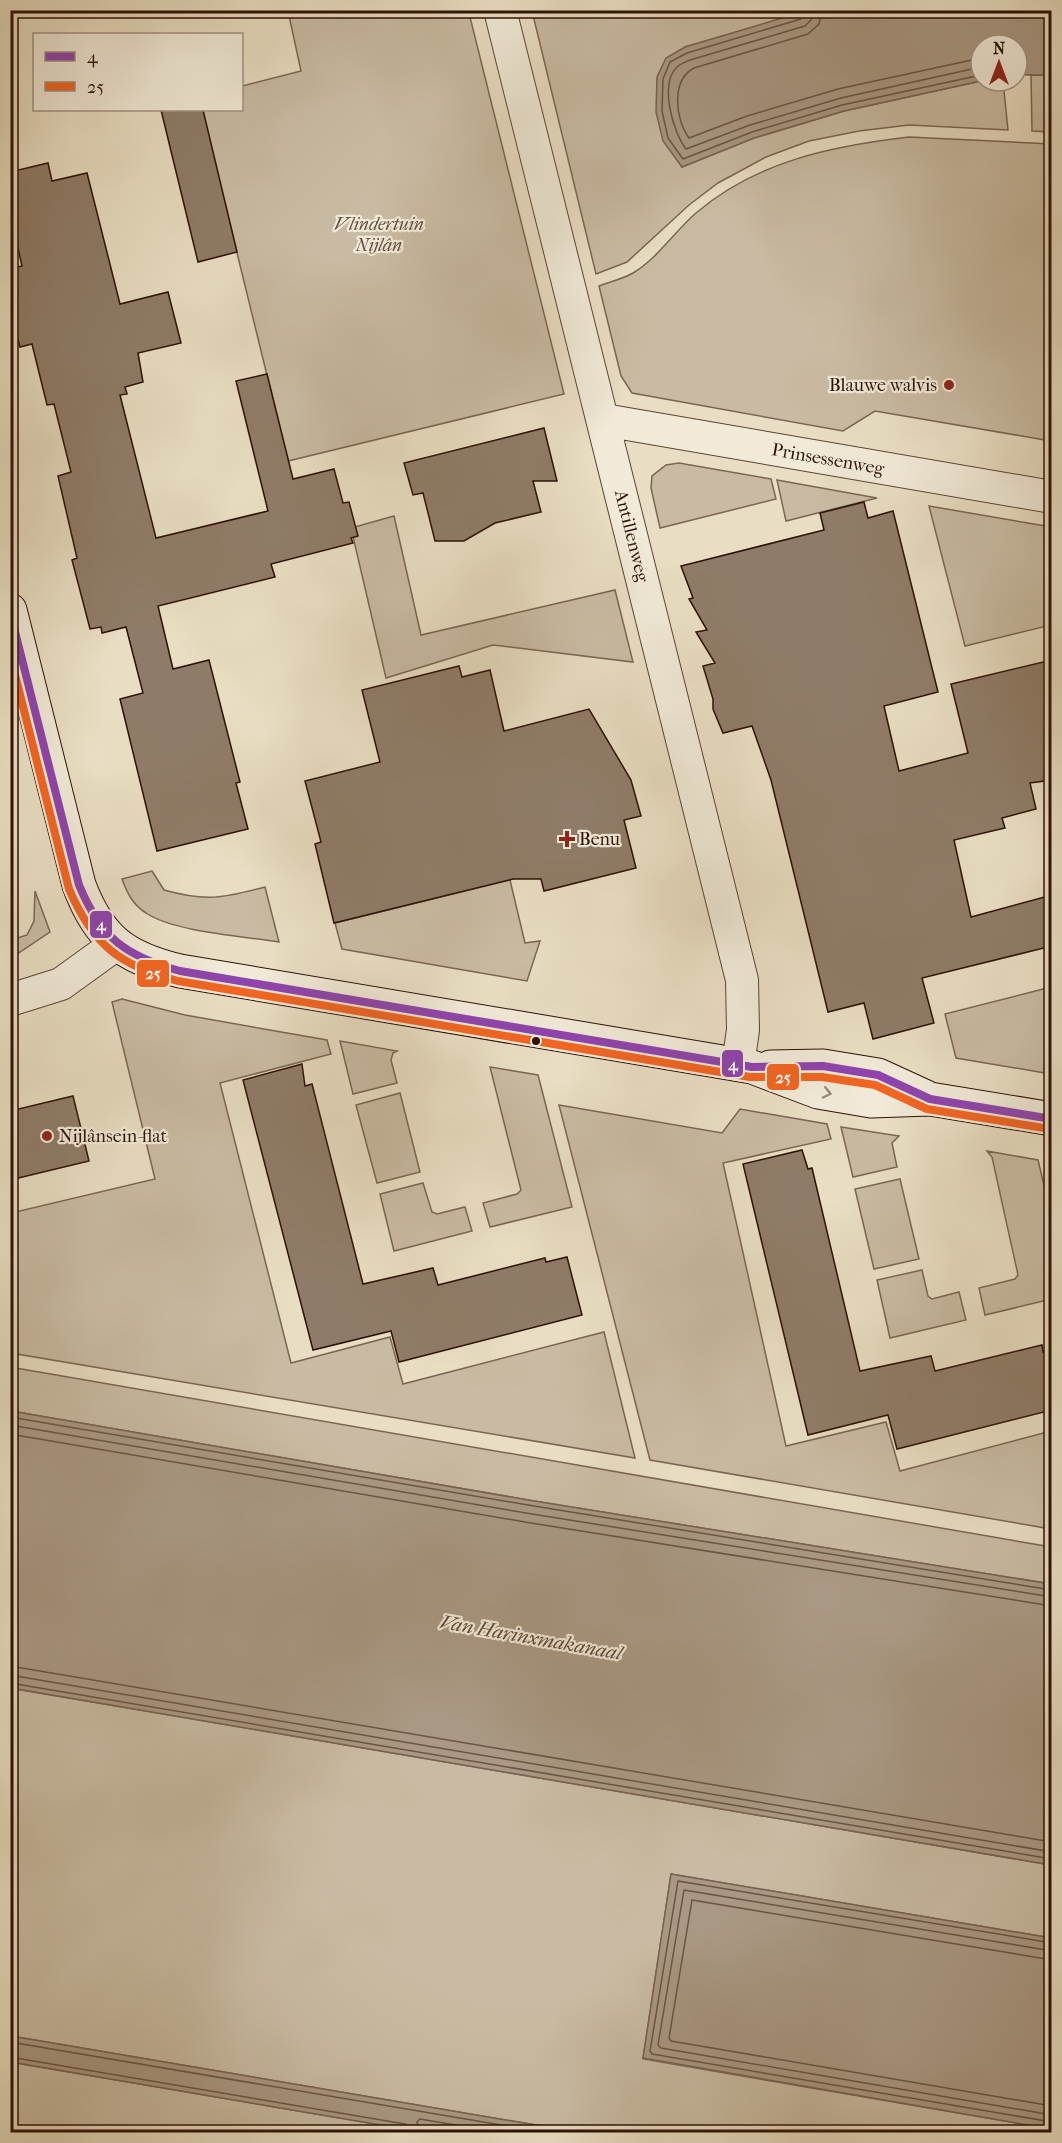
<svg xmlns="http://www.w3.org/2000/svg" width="1062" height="2143" font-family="'IM FELL French Canon',serif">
<rect width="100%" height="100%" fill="#e9dec3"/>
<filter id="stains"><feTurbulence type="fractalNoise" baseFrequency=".00333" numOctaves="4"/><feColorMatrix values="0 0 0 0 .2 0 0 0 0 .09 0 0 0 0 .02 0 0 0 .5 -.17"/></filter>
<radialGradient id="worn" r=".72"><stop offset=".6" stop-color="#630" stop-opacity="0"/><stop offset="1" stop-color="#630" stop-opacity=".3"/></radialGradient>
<path fill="#c9bba3" stroke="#7b6654" stroke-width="1.5" d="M 288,11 L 465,11 L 470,17 L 564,394 L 288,461 L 202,110 L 242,110 L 242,86 L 301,71 Z
M 532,11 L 809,11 L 685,47 L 682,167 L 754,138 L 844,111 L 981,81 L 1003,81 L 1008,130 L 909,125 L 859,131 L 809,141 L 766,157 L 718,183 L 689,205 L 627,262 L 596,274 Z
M 1031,75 L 1051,75 L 1051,132 L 1032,131 Z
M 909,137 L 1051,144 L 1051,441 L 875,411 L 843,431 L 632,393 L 621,376 L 599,286 C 609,282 623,279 633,273 C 657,259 675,231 696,213 C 757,161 832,146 909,137 Z
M 679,463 L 771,479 L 776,499 L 660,528 L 651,488 L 652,476 L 666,465 Z
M 777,480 L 877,498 L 786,521 Z
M 929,506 L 1051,527 L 1051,625 L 965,646 Z
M 394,516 L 421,635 L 615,590 L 633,662 L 493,645 L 386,678 L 351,528 Z
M 152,871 L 164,890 C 207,902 223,898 265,887 L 279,942 C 243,936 174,932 146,913 C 133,905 127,893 122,879 Z
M 510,880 L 525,943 L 540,941 L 527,981 L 342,949 L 335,923 Z
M 35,891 L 50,932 L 11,958 L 11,940 L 27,935 L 34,921 Z
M 1051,987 L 1051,1074 L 956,1058 L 945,1014 Z
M 122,999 L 185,1015 L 327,1040 L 331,1054 L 220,1083 L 291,1363 L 390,1337 L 403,1384 L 604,1332 L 635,1458 L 11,1353 L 11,1213 L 155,1179 L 112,1002 Z
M 340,1041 L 397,1051 L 393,1053 L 391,1060 L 397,1083 L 353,1094 Z
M 490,1067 L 538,1075 L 572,1207 L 490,1227 L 483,1203 L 517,1194 L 521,1190 Z
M 400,1093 L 420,1172 L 377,1183 L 356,1105 Z
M 559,1105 L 722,1133 L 740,1109 L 827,1124 L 831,1139 L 723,1163 L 786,1446 L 886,1422 L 900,1471 L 1051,1431 L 1051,1529 L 650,1460 Z
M 841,1127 L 899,1136 L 892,1143 L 897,1167 L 853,1177 Z
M 987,1151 L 1038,1160 L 1051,1215 L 1052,1299 L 985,1315 L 979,1288 L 1015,1279 L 1018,1275 L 992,1157 Z
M 900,1179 L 919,1259 L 874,1269 L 855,1189 Z
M 423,1183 L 432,1212 L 437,1214 L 465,1207 L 472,1231 L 394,1251 L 380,1194 Z
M 922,1270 L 928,1296 L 932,1299 L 959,1292 L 966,1320 L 890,1338 L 877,1280 Z
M 10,1367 L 1051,1547 L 1051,1584 L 534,1501 L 11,1411 Z
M 10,1688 L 1051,1865 L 1051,1938 L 671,1874 L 643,2059 L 1051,2129 L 1051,2132 L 577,2132 L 11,2036 Z
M 10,2062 L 422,2132 L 51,2132 L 11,2125 Z"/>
<path fill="#a99883" stroke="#776251" stroke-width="1.5" d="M 809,10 L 1051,11 L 1051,75 L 1017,75 L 1017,45 L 981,45 L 981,81 L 844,111 L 754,138 L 682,167 L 663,141 L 656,112 L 657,77 L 666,58 L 685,47 Z
M 11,1411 L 534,1501 L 1051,1584 L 1051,1865 L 11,1688 Z
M 671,1874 L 1051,1938 L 1051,2129 L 643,2058 Z
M 10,2036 L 11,2036 L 577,2132 L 422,2132 L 11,2062 Z"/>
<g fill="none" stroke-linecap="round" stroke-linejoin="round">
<path stroke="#6b5444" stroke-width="1.5" d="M 806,10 L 801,19 L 687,53 L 670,62 L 663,79 L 662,111 L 668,138 L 683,159 L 752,132 L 842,105 L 981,75
M 813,10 L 811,20 L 805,26 L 690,60 C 686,62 680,64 677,67 C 659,84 673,132 686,149 L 750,125 L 841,98 L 981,67
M 822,10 L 819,24 L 808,34 L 694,68 C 671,80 675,119 689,138 L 747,116 L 838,89 L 981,58
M 10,1417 L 534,1506 L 1052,1590
M 10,1425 L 532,1514 L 1052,1597
M 10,1434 L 531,1523 L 1052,1606
M 10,1666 L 1052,1842
M 10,1675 L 1052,1852
M 10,1683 L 1052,1859
M 1052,1943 L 678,1881 L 650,2051 L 652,2054 L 1052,2122
M 1052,1951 L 684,1890 L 658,2045 L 661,2048 L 1052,2115
M 1052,1960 L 692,1900 L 669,2038 L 671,2041 L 1052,2106
M 10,2042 L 542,2132
M 10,2057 L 405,2124 L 411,2127 L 412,2132
M 419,2132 L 417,2122 L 420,2119 L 497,2132"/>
</g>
<path fill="#8f7c68" stroke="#2d1106" stroke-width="1.5" d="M 161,110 L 203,110 L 237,252 L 198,262 Z
M 48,163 L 52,181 L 87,173 L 120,304 L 168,292 L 181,343 L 138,353 L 143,382 L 125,387 L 127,394 L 120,395 L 156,538 L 268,511 L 236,381 L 267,374 L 293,479 L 334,469 L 343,503 L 349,502 L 358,536 L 351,538 L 353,543 L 271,564 L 275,577 L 158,606 L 173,669 L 209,660 L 240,782 L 236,783 L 248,829 L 157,851 L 120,699 L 143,693 L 126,627 L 102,633 L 101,627 L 90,629 L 72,560 L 77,558 L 58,476 L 71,472 L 54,404 L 47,405 L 32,344 L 20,347 L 10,310 L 10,269 L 22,266 L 10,213 L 10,172 Z
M 544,428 L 557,481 L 533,481 L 541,512 L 495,523 L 464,541 L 435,541 L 423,493 L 413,495 L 404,463 Z
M 864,502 L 868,518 L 893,511 L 938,692 L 884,706 L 899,771 L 968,753 L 951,684 L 1052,660 L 1052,780 L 1030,783 L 1036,809 L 1002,818 L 1005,828 L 954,840 L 971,917 L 1052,895 L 1052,946 L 922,978 L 934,1023 L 873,1039 L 864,1003 L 828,1012 L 771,780 L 752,726 L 723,733 L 713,709 L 713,699 L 703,666 L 715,663 L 696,632 L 707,630 L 689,599 L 693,598 L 681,566 L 824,530 L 820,513 Z
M 459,666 L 462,677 L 490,670 L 504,731 L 589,709 L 631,780 L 641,816 L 624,820 L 636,868 L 544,891 L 541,879 L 513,879 L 334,923 L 315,844 L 321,842 L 305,781 L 380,762 L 362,690 Z
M 302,1064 L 305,1086 L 312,1084 L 363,1284 L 433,1268 L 438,1285 L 545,1258 L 546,1262 L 567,1257 L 582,1315 L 399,1362 L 391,1331 L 313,1350 L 243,1080 Z
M 73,1096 L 89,1161 L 10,1180 L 10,1111 Z
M 802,1150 L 808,1169 L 812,1168 L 860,1371 L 931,1356 L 935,1371 L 1042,1345 L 1043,1352 L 1052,1350 L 1052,1410 L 897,1449 L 888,1415 L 808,1435 L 743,1164 Z"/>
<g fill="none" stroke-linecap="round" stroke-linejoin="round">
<g stroke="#5c4435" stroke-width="34">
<path id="street" d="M 500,10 L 742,980 L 743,1030 L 738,1065
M 604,420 L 1052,497
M 10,1000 L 61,984 L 115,945"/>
</g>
<g stroke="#2d1106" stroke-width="35">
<path id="secondary" d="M 10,610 L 79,885 C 99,939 125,958 180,971 L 752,1067 L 818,1092 L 871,1101 L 930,1099 L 1052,1119
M 770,1067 L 823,1066 L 878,1075 L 926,1097"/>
</g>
<use href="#street" stroke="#f1ead8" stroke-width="32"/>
<use href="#secondary" stroke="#f1ead8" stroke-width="33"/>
<g stroke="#f1ead8" stroke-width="12">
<path id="bus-1" d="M 10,612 L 79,885 C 101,938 125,956 180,971 L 752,1067 L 823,1066 L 878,1075 L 930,1099 L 1052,1119"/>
</g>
<g stroke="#f1ead8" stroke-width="12">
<path id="bus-2" d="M 10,655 L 69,889 C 93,945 120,966 178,981 L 750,1077 L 822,1077 L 875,1085 L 927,1109 L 1050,1129"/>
</g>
<use href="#bus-1" stroke="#8e44ad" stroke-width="8"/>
<use href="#bus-2" stroke="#f26522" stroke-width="8"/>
</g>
<defs><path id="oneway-chevron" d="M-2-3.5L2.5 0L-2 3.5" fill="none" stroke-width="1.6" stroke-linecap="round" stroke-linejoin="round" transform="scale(1.5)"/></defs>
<use stroke="#99887a" href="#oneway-chevron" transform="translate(827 1093) rotate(12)"/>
<g fill="#8f2418" stroke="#f1ead8" stroke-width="2">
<circle cx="949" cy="385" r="6"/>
<path d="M564 830h6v6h6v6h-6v6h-6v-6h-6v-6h6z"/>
<circle cx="47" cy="1136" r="6"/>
</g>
<circle fill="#2d1106" stroke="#f1ead8" stroke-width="2" cx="536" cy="1041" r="5"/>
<g text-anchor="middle" stroke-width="4.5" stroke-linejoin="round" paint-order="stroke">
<g font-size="18" font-style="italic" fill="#644c3d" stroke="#f1ead8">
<text x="379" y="230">Vlindertuin<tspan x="379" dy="21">Nijlân</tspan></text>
</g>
<g font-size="18" fill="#2d1106" stroke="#f1ead8" text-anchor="start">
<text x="937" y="391" text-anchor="end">Blauwe walvis</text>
<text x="579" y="845">Benu</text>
<text x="59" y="1142">Nijlânsein-flat</text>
</g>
<g font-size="18" fill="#2d1106" stroke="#f1ead8">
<text transform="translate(828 459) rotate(10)" y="6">Prinsessenweg</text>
<text transform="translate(632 536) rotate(76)" y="6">Antillenweg</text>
</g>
<g font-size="20" font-style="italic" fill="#5f4738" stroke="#f1ead8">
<text transform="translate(531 1637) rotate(10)" y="7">Van Harinxmakanaal</text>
</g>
</g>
<g stroke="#f1ead8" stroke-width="2">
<rect x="89" y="910" width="24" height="29" rx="6" fill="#8e44ad"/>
<rect x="136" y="959" width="34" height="29" rx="6" fill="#f26522"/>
<rect x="721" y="1049" width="23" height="29" rx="6" fill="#8e44ad"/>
<rect x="766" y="1063" width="34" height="28" rx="6" fill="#f26522"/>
</g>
<g font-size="16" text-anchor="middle" font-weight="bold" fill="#fff">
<text x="101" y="930">4</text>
<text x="153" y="979">25</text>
<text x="733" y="1070">4</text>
<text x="783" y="1083">25</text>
</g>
<rect width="1062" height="2143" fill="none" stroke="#e9dec3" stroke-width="36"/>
<rect x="12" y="12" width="1038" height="2119" fill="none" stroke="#2d1106" stroke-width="3"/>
<rect x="18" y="18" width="1026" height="2107" fill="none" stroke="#2d1106" stroke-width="1.5"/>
<rect x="33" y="33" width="210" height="78" fill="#f1ead8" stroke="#a39384" stroke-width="1.5"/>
<rect x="45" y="52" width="30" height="9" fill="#8e44ad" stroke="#a39384" stroke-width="1.5"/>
<text x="87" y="63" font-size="18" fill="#2d1106">4</text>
<rect x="45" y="82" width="30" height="9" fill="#f26522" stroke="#a39384" stroke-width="1.5"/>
<text x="87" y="93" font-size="18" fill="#2d1106">25</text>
<g transform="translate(999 63)"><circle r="28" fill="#f1ead8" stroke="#a39384" stroke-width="1.5"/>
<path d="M0-4.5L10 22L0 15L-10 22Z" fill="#8f2418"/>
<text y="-9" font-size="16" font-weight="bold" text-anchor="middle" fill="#2d1106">N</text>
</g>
<rect width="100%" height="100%" filter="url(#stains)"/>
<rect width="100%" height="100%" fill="url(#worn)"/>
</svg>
